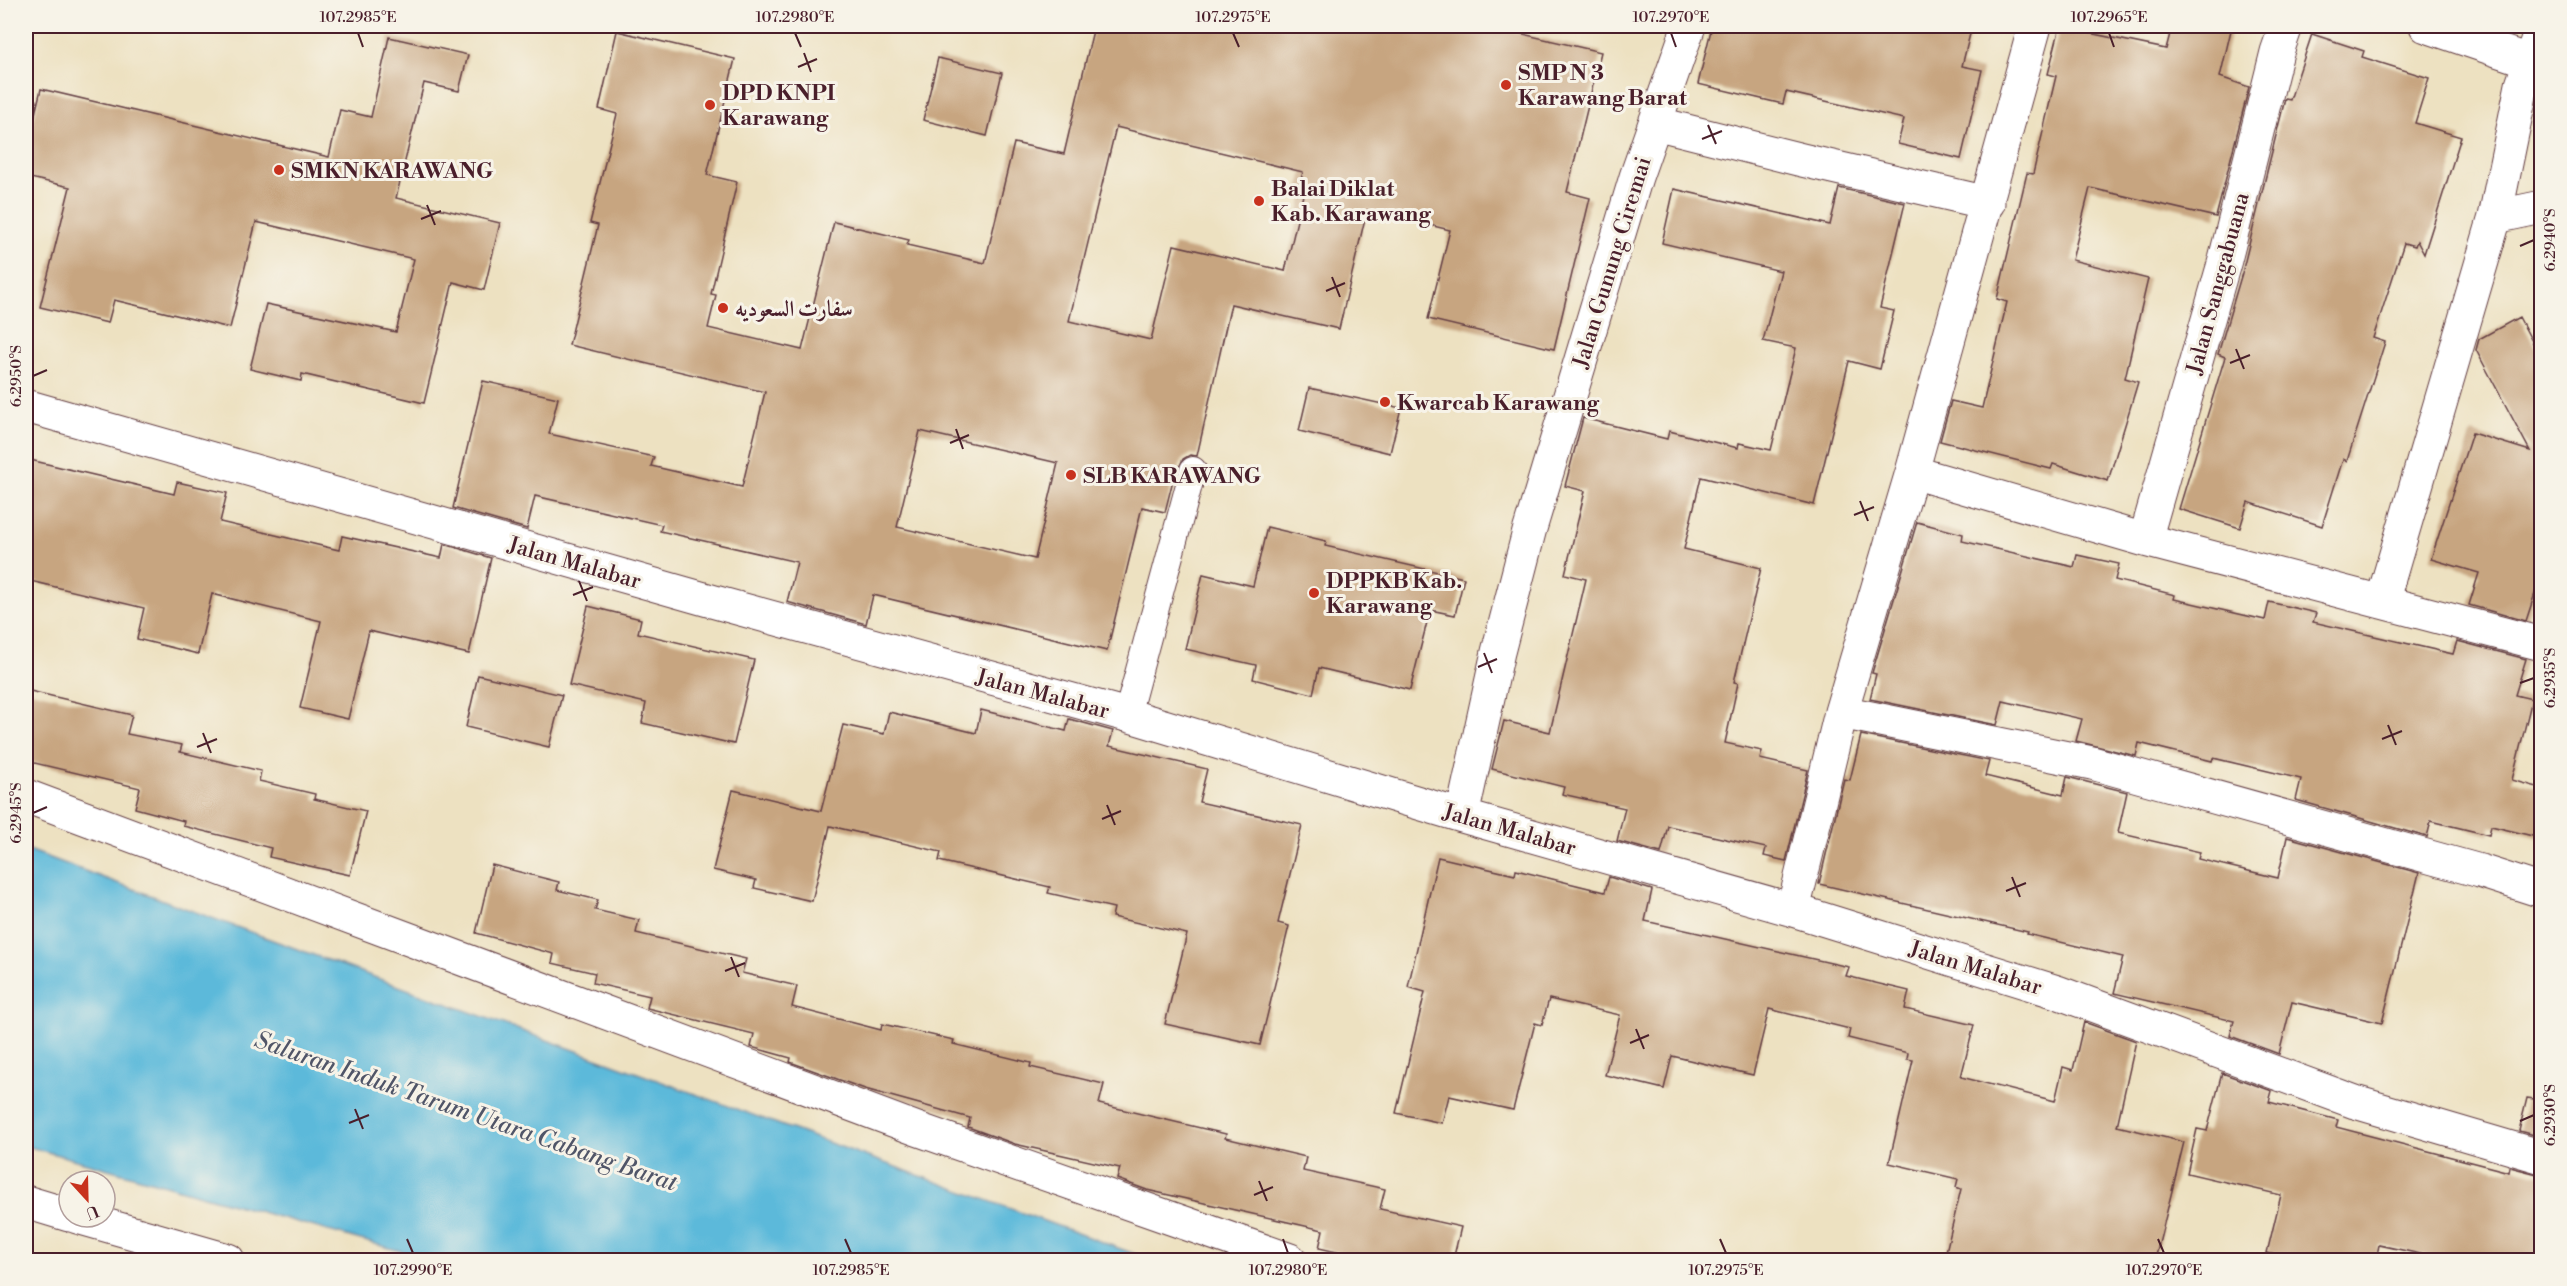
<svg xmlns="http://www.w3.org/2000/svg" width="2567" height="1286" font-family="'Libre Bodoni',Amiri,serif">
<rect width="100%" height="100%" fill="#f7f3e8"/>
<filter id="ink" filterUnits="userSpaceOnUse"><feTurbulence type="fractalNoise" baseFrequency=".0167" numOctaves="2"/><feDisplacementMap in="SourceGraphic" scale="12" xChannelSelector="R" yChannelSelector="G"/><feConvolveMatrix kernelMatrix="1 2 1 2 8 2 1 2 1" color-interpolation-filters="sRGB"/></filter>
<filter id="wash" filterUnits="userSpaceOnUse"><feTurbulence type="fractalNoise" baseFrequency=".008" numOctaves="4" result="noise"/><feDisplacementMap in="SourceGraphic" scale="24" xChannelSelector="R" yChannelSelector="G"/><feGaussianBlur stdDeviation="1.35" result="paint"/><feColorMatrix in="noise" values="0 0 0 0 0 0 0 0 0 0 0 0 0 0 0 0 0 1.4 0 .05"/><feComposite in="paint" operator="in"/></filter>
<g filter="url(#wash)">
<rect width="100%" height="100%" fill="#ede1c1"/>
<path fill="#5cb9da" stroke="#536c82" stroke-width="1.5" d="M 26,849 L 179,906 L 1151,1260 L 432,1260 L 26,1146 Z"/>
<g id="blocks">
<path fill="#c7a580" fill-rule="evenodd" d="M 1094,26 L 1488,26 L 1601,52 L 1567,192 L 1590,198 L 1554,349 L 1428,319 L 1450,230 L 1367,210 L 1339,329 L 1231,304 L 1197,456 L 1190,455 L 1183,459 L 1177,472 L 1175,472 L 1165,512 L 1142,507 L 1107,651 L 873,595 L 866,624 L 787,602 L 797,562 L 660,531 L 662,525 L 535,496 L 527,529 L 453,508 L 483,381 L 558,398 L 549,434 L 654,457 L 651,466 L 742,487 L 765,392 L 569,345 L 598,225 L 590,223 L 617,114 L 599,109 L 617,31 L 735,59 L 707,175 L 737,182 L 711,294 L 716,295 L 708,328 L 802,350 L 834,222 L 909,240 L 907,245 L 985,263 L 1014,143 L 1064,154 ZM 1116,127 L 1303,172 L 1297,194 L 1303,195 L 1285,271 L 1174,245 L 1151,340 L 1069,321 ZM 920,431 L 1058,463 L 1035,559 L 897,527 Z
M 1712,26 L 1972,26 L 1962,66 L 1982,70 L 1961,159 L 1898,144 L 1904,119 L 1786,92 L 1783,104 L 1698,84 Z
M 2172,26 L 2232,26 L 2220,77 L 2249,87 L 2216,217 L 2090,188 L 2072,260 L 2148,279 L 2125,378 L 2138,382 L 2108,481 L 2053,464 L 2051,469 L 1940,441 L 1951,401 L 1982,408 L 2007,302 L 1997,299 L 2027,173 L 2033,174 L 2056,76 L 2048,74 L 2060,27 L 2166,49 Z
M 2312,34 L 2364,51 L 2362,57 L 2429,78 L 2415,123 L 2461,137 L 2424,254 L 2417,241 L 2415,246 L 2404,243 L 2373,338 L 2385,342 L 2347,461 L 2343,459 L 2322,526 L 2248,502 L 2240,528 L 2179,509 L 2225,357 L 2218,354 L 2242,273 L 2285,99 L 2290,100 Z
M 389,37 L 468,55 L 459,91 L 424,83 L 396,198 L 500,223 L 484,290 L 453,282 L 424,403 L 302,374 L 301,381 L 250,369 L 266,304 L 396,332 L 414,259 L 256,222 L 230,328 L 114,300 L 108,323 L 40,307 L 70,187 L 26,177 L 26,152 L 41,89 L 329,157 L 340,110 L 371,117 Z
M 938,58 L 1002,73 L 987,136 L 923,120 Z
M 1839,188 L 1905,203 L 1880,308 L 1894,311 L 1880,369 L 1849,361 L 1814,505 L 1701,477 L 1684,549 L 1761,568 L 1734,682 L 1738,683 L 1725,743 L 1762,751 L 1760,759 L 1808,770 L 1786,861 L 1764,856 L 1766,848 L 1668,826 L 1661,853 L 1617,841 L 1625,808 L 1562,794 L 1564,787 L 1492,769 L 1504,721 L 1550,732 L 1586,579 L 1565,574 L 1585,491 L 1565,486 L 1583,418 L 1667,439 L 1669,431 L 1738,448 L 1739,443 L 1771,450 L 1796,348 L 1763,341 L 1781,271 L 1662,243 L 1674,189 L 1830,225 Z
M 2519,317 L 2541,358 L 2541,575 L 2526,621 L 2469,605 L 2479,573 L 2431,559 L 2472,433 L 2530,451 L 2476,350 L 2479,339 Z
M 1309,388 L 1401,408 L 1390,453 L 1299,431 Z
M 26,459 L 174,494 L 177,482 L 227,493 L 220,522 L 339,550 L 342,536 L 441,558 L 444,544 L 491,558 L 469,654 L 369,631 L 348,719 L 300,708 L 321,621 L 212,594 L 198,654 L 137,639 L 144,608 L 26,580 Z
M 1917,522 L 1963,534 L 1962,541 L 2074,567 L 2077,555 L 2119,564 L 2115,580 L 2175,595 L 2174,599 L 2265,620 L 2269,602 L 2316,613 L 2313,622 L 2453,654 L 2457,641 L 2526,659 L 2515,695 L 2532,699 L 2512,780 L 2541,788 L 2541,838 L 2491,826 L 2489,835 L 2431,821 L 2427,837 L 2296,800 L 2301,779 L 2213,758 L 2212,761 L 2139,743 L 2136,756 L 2076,741 L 2082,719 L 2003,701 L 1997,725 L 1870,699 L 1876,674 L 1872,673 Z
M 1267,527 L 1326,541 L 1325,546 L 1464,578 L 1455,615 L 1430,610 L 1410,690 L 1319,668 L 1313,694 L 1253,679 L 1256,665 L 1185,649 L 1203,574 L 1253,586 Z
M 588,606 L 641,619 L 638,633 L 754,660 L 734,744 L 642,723 L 646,703 L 569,685 Z
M 478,675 L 562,695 L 549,747 L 466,727 Z
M 26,690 L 132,715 L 127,734 L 182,745 L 180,752 L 261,771 L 259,781 L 315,794 L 314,799 L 366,811 L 350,875 L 269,857 L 271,848 L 183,826 L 184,821 L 135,808 L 140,788 L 26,761 Z
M 981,710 L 1066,731 L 1069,719 L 1113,731 L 1109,746 L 1207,769 L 1199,802 L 1302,825 L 1278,923 L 1289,926 L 1260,1045 L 1165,1024 L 1187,934 L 1112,917 L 1114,908 L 1048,893 L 1050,887 L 939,861 L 941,852 L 830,826 L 812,901 L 754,888 L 756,880 L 713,870 L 733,790 L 821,811 L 843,725 L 884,734 L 889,712 L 976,733 Z
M 1861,735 L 1989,761 L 1985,776 L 2063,795 L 2067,777 L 2127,792 L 2118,833 L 2200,852 L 2198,859 L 2278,878 L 2287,837 L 2419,873 L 2382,1023 L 2292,1002 L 2279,1054 L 2230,1036 L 2234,1021 L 2114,993 L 2123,957 L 2027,934 L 2028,932 L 1819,884 L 1844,779 L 1850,780 Z
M 1438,857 L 1515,875 L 1516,870 L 1605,892 L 1609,877 L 1652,890 L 1645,921 L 1849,967 L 1846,976 L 1909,991 L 1905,1009 L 1974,1025 L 1961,1077 L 2055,1101 L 2063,1067 L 2073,1070 L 2084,1022 L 2136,1041 L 2117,1126 L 2184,1142 L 2155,1260 L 1944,1260 L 1961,1189 L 1956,1187 L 1958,1179 L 1889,1163 L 1913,1060 L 1907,1059 L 1908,1053 L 1848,1038 L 1850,1029 L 1769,1009 L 1753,1075 L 1672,1056 L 1664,1089 L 1605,1075 L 1620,1015 L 1549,999 L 1542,1025 L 1535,1023 L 1513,1110 L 1449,1096 L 1442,1123 L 1396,1113 L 1425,992 L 1408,987 Z
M 492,865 L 559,882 L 557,890 L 598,900 L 595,910 L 639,920 L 636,933 L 746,959 L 742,973 L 797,986 L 792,1007 L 881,1030 L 882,1024 L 954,1040 L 953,1044 L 1031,1063 L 1030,1067 L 1104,1084 L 1099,1104 L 1226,1134 L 1225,1138 L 1306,1157 L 1303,1171 L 1385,1189 L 1380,1209 L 1461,1227 L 1453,1260 L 1372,1260 L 1319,1248 L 1323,1230 L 1147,1190 L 1117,1179 L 1120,1168 L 1015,1144 L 968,1127 L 970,1118 L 865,1089 L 790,1062 L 791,1058 L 751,1047 L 754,1034 L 647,1008 L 650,996 L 593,983 L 595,973 L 552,963 L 554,954 L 476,933 Z
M 2222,1073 L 2272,1091 L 2269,1102 L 2338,1120 L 2336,1127 L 2509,1172 L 2510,1167 L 2541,1175 L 2541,1239 L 2536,1260 L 2448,1260 L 2379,1245 L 2376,1260 L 2298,1260 L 2267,1253 L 2281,1195 L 2187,1173 L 2197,1129 L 2207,1131 Z
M 2527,1098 L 2541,1100 L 2541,1137 L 2519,1131 Z"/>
</g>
</g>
<g filter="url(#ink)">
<use href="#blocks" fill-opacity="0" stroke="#623c42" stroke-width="1.5"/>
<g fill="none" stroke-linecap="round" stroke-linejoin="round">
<g stroke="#623c42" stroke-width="28">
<path id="service" d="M 1127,715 L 1193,470"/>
</g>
<g stroke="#623c42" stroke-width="35">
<path id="minor" d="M 2426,26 L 2529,61
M 1655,123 L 1802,160 L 1988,203
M 2495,217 L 2542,207
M 26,406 L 715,602 L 1127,715 L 1462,816 L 1793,910 L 2057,992 L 2355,1102 L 2542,1157
M 1912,472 L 2145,540 L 2542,644
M 2145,540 L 2225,260 L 2277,52 L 2286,26
M 2382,602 L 2495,217 L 2522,85 L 2542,26
M 1841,712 L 2092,763 L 2480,871 L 2542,891
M 26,796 L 917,1129 L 1290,1260
M 1462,816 L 1498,652 L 1529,532 L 1636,177 L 1689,26
M 1793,910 L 1841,712 L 1912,472 L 2035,26
M 26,1202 L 69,1215
M 77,1217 L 228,1260"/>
</g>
<use href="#service" stroke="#fff" stroke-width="26"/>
<use href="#minor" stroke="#fff" stroke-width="33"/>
</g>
</g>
<path fill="none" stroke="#4a1f2b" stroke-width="2" d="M 358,33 L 363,47M 795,33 L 801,47M 1233,33 L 1239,47M 1671,33 L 1676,47M 2109,33 L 2114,47M 804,53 L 811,72M 798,67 L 817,59M 1708,125 L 1716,144M 1702,139 L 1722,131M 427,205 L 435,225M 421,219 L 441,211M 2520,246 L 2534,240M 1332,277 L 1340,297M 1326,291 L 1345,283M 2236,349 L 2244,369M 2230,363 L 2250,355M 33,376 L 47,370M 956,429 L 963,449M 950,443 L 969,435M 1860,501 L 1868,521M 1854,515 L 1874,507M 579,581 L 587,601M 573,595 L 593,587M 1484,653 L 1492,673M 1478,667 L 1497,659M 2520,683 L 2534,678M 2388,725 L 2396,745M 203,733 L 211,753M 2382,739 L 2402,731M 197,747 L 217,739M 1107,805 L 1115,825M 33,813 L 47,807M 1102,819 L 1121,811M 2012,877 L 2020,897M 2006,891 L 2026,883M 731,957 L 739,977M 725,971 L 745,963M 1636,1029 L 1644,1049M 1630,1043 L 1649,1035M 355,1109 L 363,1129M 2520,1121 L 2534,1115M 349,1123 L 369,1115M 1259,1181 L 1267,1201M 1254,1195 L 1273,1187M 407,1239 L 413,1253M 845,1239 L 851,1253M 1283,1239 L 1288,1253M 1720,1239 L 1726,1253M 2158,1239 L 2164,1253"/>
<g fill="#c8321e" stroke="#f7f3e8" stroke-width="2">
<circle cx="1506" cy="85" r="6"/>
<circle cx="710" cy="105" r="6"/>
<circle cx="279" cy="170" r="6"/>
<circle cx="1259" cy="201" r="6"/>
<circle cx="723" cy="308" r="6"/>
<circle cx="1385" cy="402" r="6"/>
<circle cx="1071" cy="475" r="6"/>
<circle cx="1314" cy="593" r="6"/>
</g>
<g text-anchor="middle" stroke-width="6" stroke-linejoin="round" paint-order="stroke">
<g font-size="22" font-weight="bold" fill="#4a1f2b" stroke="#f7f3e8" text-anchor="start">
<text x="1518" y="80">SMP N 3<tspan x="1518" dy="25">Karawang Barat</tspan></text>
<text x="722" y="100">DPD KNPI<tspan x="722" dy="25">Karawang</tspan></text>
<text x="291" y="178">SMKN KARAWANG</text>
<text x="1271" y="196">Balai Diklat<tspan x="1271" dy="25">Kab. Karawang</tspan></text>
<text x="735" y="316">سفارت السعوديه</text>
<text x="1397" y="410">Kwarcab Karawang</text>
<text x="1083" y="483">SLB KARAWANG</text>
<text x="1326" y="588">DPPKB Kab.<tspan x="1326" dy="25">Karawang</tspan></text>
</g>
<g font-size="22" fill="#4a1f2b" stroke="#f7f3e8">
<text transform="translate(1611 262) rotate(-73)" y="8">Jalan Gunung Ciremai</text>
<text transform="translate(2217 283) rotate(-75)" y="8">Jalan Sanggabuana</text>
<text transform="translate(575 562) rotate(16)" y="8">Jalan Malabar</text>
<text transform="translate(1043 693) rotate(15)" y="8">Jalan Malabar</text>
<text transform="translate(1510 829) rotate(16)" y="8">Jalan Malabar</text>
<text transform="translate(1976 967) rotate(17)" y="8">Jalan Malabar</text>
</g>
<g font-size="24" font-style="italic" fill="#505568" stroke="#f7f3e8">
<text transform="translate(466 1111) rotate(19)" y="8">Saluran Induk Tarum Utara Cabang Barat</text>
</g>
</g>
<rect width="2567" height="1286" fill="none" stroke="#f7f3e8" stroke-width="66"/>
<g transform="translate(87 1199) rotate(158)"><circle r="28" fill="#f7f3e8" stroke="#b29e9c" stroke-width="1.5"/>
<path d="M0-4.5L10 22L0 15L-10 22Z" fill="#c8321e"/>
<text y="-9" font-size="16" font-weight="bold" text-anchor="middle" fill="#4a1f2b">U</text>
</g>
<rect x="33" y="33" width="2501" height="1220" fill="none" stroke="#4a1f2b" stroke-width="2"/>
<g font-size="15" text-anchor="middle" fill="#4a1f2b">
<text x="358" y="22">107.2985°E</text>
<text x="795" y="22">107.2980°E</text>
<text x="1233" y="22">107.2975°E</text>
<text x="1671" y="22">107.2970°E</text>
<text x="2109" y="22">107.2965°E</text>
<text transform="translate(2550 240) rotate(-90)" y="5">6.2940°S</text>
<text transform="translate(16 376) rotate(-90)" y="5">6.2950°S</text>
<text transform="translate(2550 678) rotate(-90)" y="5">6.2935°S</text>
<text transform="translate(16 813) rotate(-90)" y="5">6.2945°S</text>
<text transform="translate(2550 1115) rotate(-90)" y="5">6.2930°S</text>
<text x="413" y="1275">107.2990°E</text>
<text x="851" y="1275">107.2985°E</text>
<text x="1288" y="1275">107.2980°E</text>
<text x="1726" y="1275">107.2975°E</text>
<text x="2164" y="1275">107.2970°E</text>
</g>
</svg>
